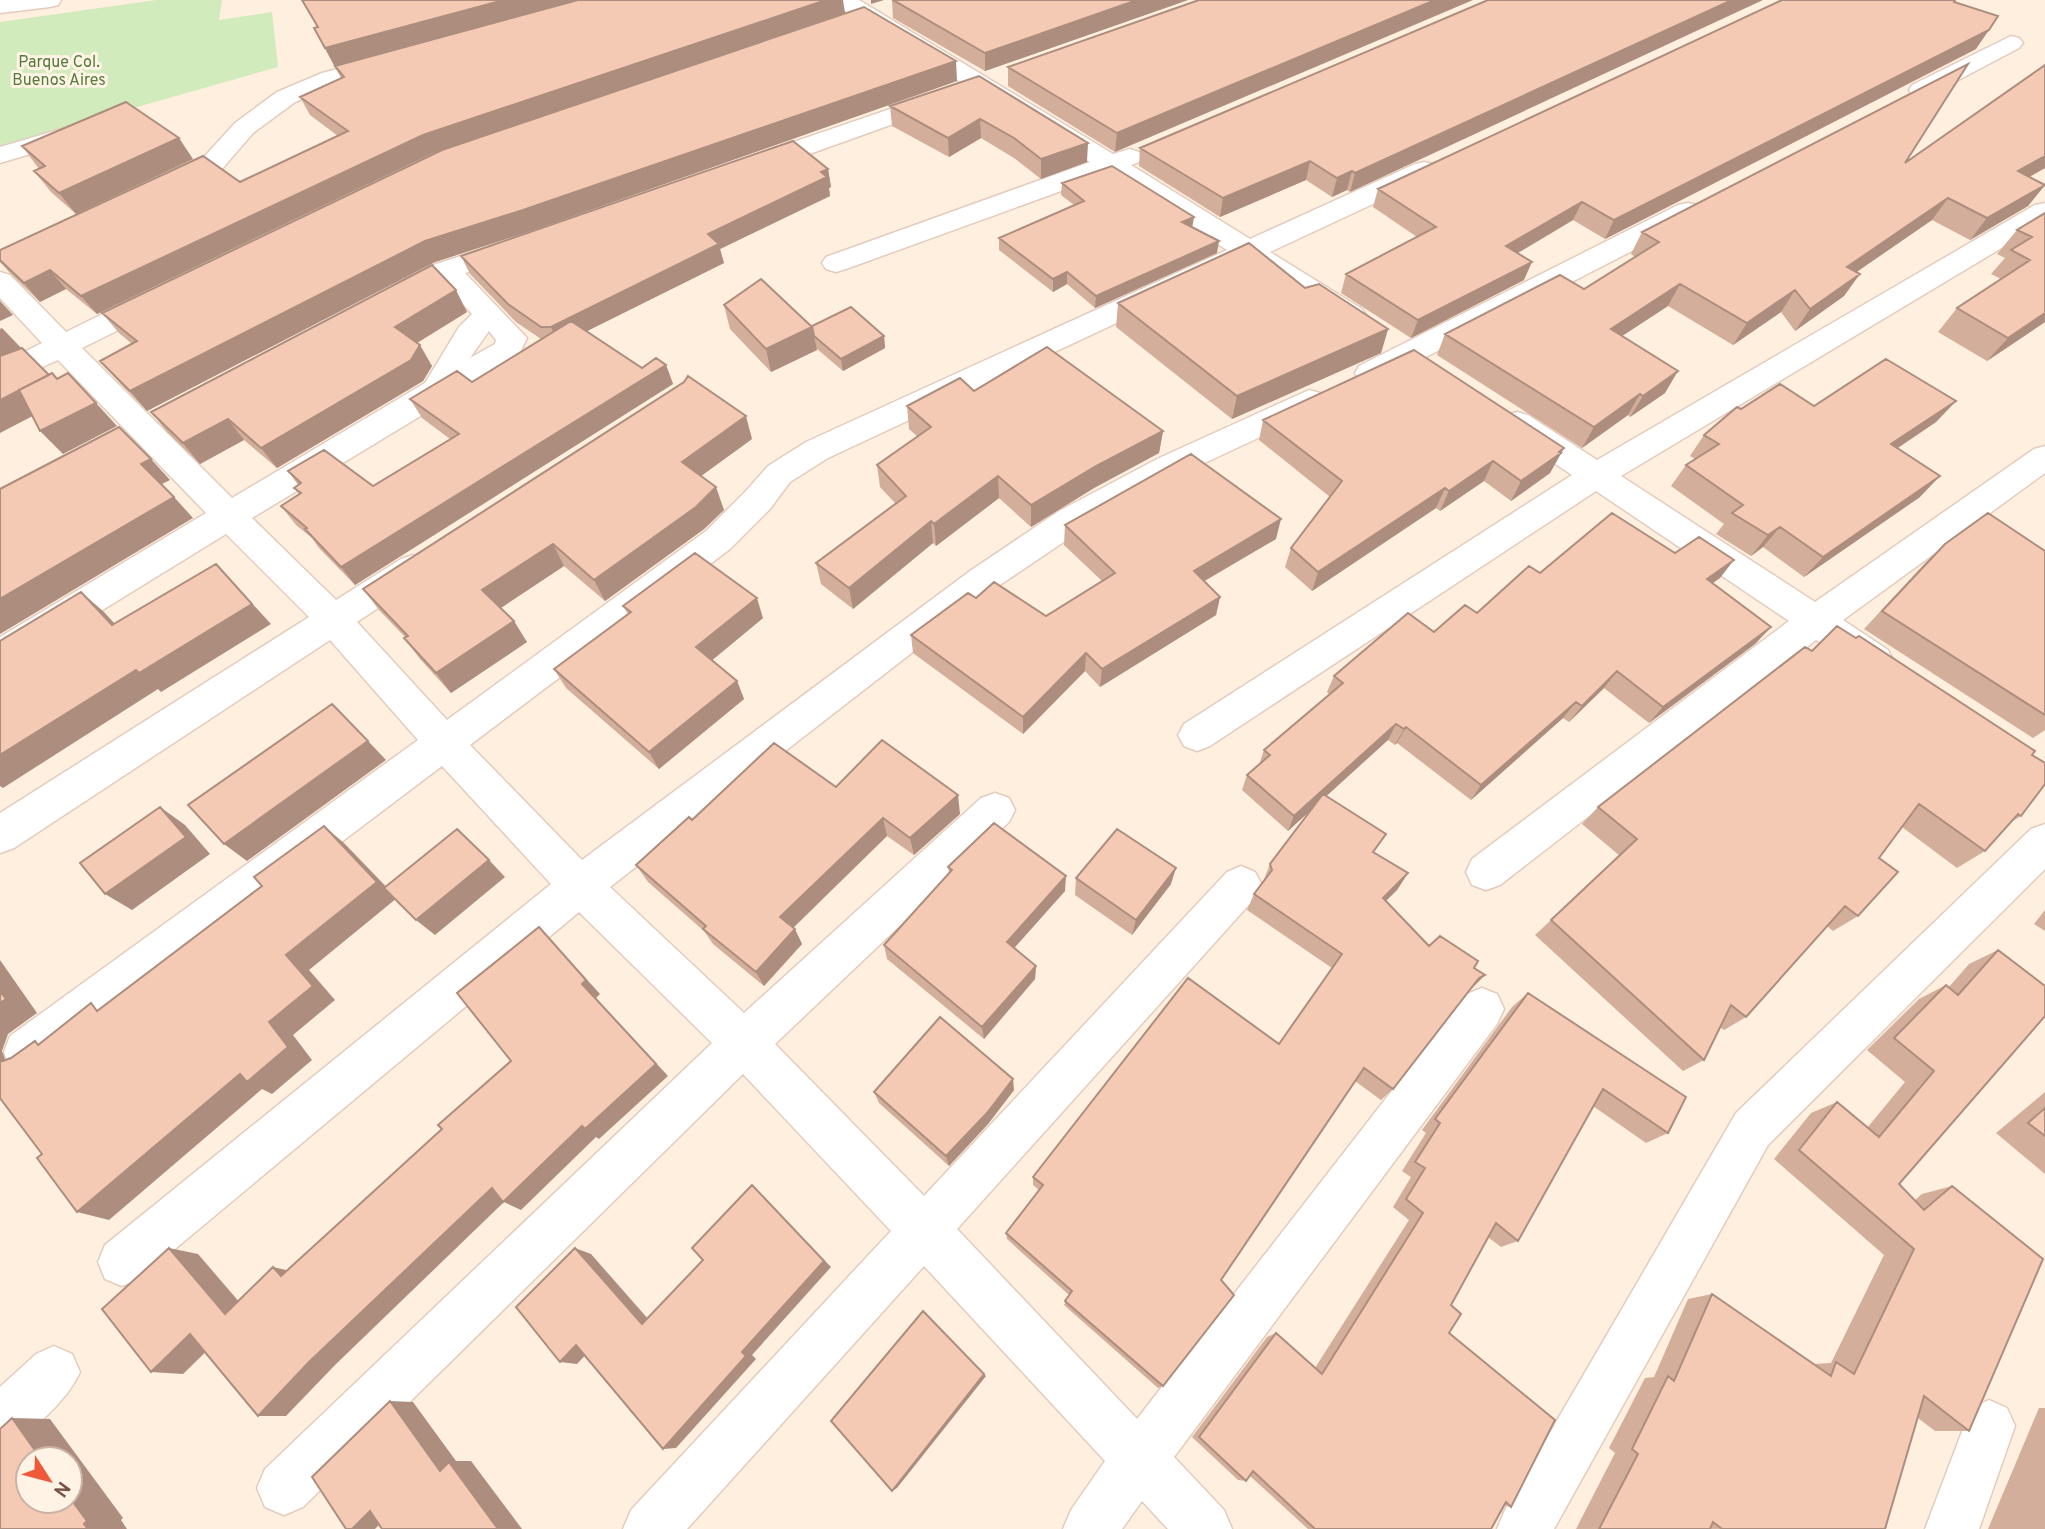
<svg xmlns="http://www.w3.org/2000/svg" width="2045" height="1529" font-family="Overpass,sans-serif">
<rect width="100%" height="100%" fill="#feefde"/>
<path fill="#d2ebbc" d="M 156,0 L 222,0 L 219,20 L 272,12 L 278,67 L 0,146 L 0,22 Z"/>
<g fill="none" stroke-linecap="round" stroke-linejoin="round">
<g stroke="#e4ccbd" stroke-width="3">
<path id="minor" d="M 0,0 L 61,0 L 58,5 L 50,7 L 0,13 Z
M 832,0 L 859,0 L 1113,154 L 1130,149 L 1139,152 L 1143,157 L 1139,162 L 1131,165 L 1250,239 L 1415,164 L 1424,162 L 1433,164 L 1437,170 L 1433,176 L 1270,252 L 1362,309 L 1367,316 L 1362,323 L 1352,325 L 1342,323 L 1247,262 L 828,458 L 790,482 L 770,509 L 730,549 L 470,745 L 582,860 L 970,571 L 1059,511 L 1159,458 L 1309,390 L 1320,393 L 1324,401 L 1320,409 L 1181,474 L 1083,529 L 994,589 L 610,887 L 744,1013 L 981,798 L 995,793 L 1009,798 L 1015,810 L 1009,822 L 775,1044 L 924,1196 L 1227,872 L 1241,866 L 1255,872 L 1262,885 L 1255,898 L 957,1229 L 1137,1419 L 1467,994 L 1482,988 L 1497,994 L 1504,1009 L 1497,1024 L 1174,1457 L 1224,1510 L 1232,1529 L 1168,1529 L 1142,1501 L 1122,1529 L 1063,1529 L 1071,1510 L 1105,1461 L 924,1266 L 687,1529 L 623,1529 L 631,1510 L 891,1231 L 743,1074 L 303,1507 L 284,1515 L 265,1507 L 257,1488 L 265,1469 L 712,1043 L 579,912 L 139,1279 L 122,1286 L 105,1279 L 98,1262 L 105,1245 L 551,884 L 442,766 L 42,1068 L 26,1074 L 10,1068 L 4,1052 L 10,1036 L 418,740 L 330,640 L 14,848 L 0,853 L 0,813 L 309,617 L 226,534 L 13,665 L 0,670 L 0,637 L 206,513 L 58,360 L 0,386 L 0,364 L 42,343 L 0,298 L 0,272 L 10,275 L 66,332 L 145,293 L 155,291 L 165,293 L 169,300 L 165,307 L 82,348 L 232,498 L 425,383 L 459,327 L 472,314 L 443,283 L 392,308 L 382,306 L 378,299 L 382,292 L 436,264 L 514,239 L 524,242 L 528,248 L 524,254 L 465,273 L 527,338 L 518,357 L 252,518 L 336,600 L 401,559 L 413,555 L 425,559 L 430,568 L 425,577 L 357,622 L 447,720 L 706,531 L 746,491 L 768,466 L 806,442 L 1227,250 L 1108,174 L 846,269 L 836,272 L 826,269 L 822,263 L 826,257 L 1090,162 L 835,5 ZM 489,331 L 496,340 L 495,344 L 470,358 Z
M 2011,36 L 2019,38 L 2023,43 L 2019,48 L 1930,95 L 1921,97 L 1912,95 L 1909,90 L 1912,85 Z
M 390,55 L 398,57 L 402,62 L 398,67 L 340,83 L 295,102 L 253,133 L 222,169 L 165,194 L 156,192 L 152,186 L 156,180 L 204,157 L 235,123 L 277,92 L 322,73 Z
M 940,92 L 949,94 L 952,99 L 949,104 L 762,171 L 753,173 L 744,171 L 740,165 L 744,159 Z
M 75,125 L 84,128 L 88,133 L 84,138 L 0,163 L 0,147 Z
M 1688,203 L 1698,205 L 1701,211 L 1698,217 L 1381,380 L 1370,383 L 1359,380 L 1355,373 L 1359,366 L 1678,205 Z
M 2045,203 L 2045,222 L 1621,476 L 1815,602 L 2034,449 L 2045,446 L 2045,473 L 1843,620 L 1888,650 L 1893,660 L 1888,670 C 1862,679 1838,654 1816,640 L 1500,885 L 1486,890 L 1472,885 L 1466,872 L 1472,859 L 1789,621 L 1596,491 L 1210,746 L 1197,751 L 1184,746 L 1178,735 L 1184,724 L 1572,475 L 1506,431 L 1501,423 L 1506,415 L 1517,412 L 1528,415 L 1597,460 L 2035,205 Z
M 2045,824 L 2045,869 L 1768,1145 L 1554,1529 L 1497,1529 L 1505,1510 L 1736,1113 L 2031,829 Z
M 54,1346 L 72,1354 L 80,1372 C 67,1401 29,1436 0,1448 L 0,1387 L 36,1354 Z
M 1989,1400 L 2007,1408 L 2015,1426 L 1979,1529 L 1925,1529 L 1971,1408 Z"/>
</g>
<use href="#minor" fill="#fff" fill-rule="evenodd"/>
</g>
<path fill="#d3ae9b" d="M 302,0 L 431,154 L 97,314 L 66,289 L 40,302 L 9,272 L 0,262 L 0,250 L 240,182 L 338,136 L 310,115 L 300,97 L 341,78 L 324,47 L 314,28 L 317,27 Z
M 892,0 L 1188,0 L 985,71 L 893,18 Z
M 1199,0 L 1115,152 L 1008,86 L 1008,67 Z
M 1488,0 L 1350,192 L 1347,190 L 1332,197 L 1306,180 L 1220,217 L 1139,166 L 1140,148 Z
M 1954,2 L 1976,49 L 1605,239 L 1573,220 L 1518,253 L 1524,280 L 1411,338 L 1341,293 L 1346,274 L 1417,237 L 1373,207 L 1378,189 Z
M 979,76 L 1087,162 L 1041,179 L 1014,158 L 981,138 L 949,157 L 892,126 L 890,106 Z
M 957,81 L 531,231 L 435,262 L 147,411 L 118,381 L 100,361 L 132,344 L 119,333 L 102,313 Z
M 22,146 L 193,159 L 76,214 L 51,192 L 34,171 L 39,169 Z
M 2045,168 L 2030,177 L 2045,185 L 2028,206 L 1970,240 L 1932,220 L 1856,272 L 1844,296 L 1795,331 L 1781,312 L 1733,345 L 1668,306 L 1622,336 L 1665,393 L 1630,417 L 1628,415 L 1582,448 L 1437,355 L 1445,334 L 1584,289 L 1635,257 L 1631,254 L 1642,232 Z
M 828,169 L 831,187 L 829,188 L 830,196 L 720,249 L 724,263 L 587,331 L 642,368 L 666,365 L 673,384 L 355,585 L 319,548 L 312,538 L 296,525 L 281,506 L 299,494 L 294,488 L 298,485 L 288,471 L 373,486 L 450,439 L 422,418 L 410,399 L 472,382 L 541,339 L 516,322 L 470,274 L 461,256 Z
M 1062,183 L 1192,227 L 1217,253 L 1095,308 L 1067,284 L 1053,292 L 999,250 L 999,238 L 1074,205 L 1061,195 Z
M 2045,213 L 2045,322 L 1987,361 L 1938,332 L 1957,308 L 2001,279 L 1991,274 L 2005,258 L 1997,254 L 2017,230 Z
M 1305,288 L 1388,329 L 1381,353 L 1232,419 L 1116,327 L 1118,303 Z
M 724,305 L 812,326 L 884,336 L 885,348 L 843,371 L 816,348 L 817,350 L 771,372 L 730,329 Z
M 467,312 L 417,343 L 432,366 L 423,381 L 277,468 L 244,440 L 200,464 L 168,433 L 151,412 Z
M 974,391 L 1163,431 L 1159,453 L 1094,488 L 1031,527 L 999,498 L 936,546 L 933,543 L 853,609 L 821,584 L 816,563 L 896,504 L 880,487 L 877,465 L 918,437 L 909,429 L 907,406 Z
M 1956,401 L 1936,422 L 1898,448 L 1920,497 L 1804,577 L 1763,547 L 1751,556 L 1716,534 L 1724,524 L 1671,486 L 1686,465 L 1695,459 L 1690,456 L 1704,435 L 1741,409 Z
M 1263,420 L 1564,448 L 1550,473 L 1511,501 L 1484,481 L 1440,511 L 1436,508 L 1312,591 L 1285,567 L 1291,548 L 1330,497 L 1259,440 Z
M 752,439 L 701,476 L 724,510 L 704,529 L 605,601 L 564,566 L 501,608 L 527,642 L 451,693 L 420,659 L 404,638 L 405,637 L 379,610 L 363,589 Z
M 1065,525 L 1276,539 L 1205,581 L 1220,597 L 1216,615 L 1100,687 L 1085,671 L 1023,734 L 913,653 L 911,635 L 976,598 L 1046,616 L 1102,581 L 1064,545 Z
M 1945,544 L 2045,551 L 2045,730 L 2033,738 L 1864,629 L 1926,562 Z
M 1675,553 L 1720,578 L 1712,583 L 1771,627 L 1755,644 L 1649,723 L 1604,688 L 1569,722 L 1563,718 L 1471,800 L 1397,743 L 1395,745 L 1388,740 L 1326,796 L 1374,852 L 1408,873 L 1397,890 L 1386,901 L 1429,946 L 1474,968 L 1485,975 L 1470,990 L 1393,1089 L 1381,1100 L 1355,1081 L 1221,1280 L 1163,1386 L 1158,1388 L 1064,1305 L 1069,1295 L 1007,1239 L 1006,1233 L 1039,1190 L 1033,1185 L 1033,1177 L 1279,1044 L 1332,968 L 1247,910 L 1254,894 L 1263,882 L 1270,864 L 1312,808 L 1288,831 L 1242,790 L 1247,775 L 1259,765 L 1264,750 L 1329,694 L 1327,692 L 1334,676 L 1477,613 L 1540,573 Z
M 623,606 L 763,618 L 712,660 L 737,681 L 744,699 L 659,769 L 566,688 L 554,669 L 628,614 Z
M 2032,755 L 2021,816 L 2011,822 L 1985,851 L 1957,868 L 1902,827 L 1879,858 L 1858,916 L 1833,931 L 1827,926 L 1746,1017 L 1724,1030 L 1720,1027 L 1704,1060 L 1683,1071 L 1535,935 L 1620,856 L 1582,824 L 1598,807 Z
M 836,787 L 960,814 L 914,855 L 887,836 L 793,927 L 802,944 L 764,986 L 713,944 L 704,931 L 648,882 L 636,865 L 692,820 Z
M 948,867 L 1065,891 L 1014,948 L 1036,966 L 1035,979 L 984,1039 L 887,959 L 884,945 L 949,873 Z
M 1076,878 L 1171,884 L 1132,935 L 1075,895 Z
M 2045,910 L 2045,931 L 2034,924 Z
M 1998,950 L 1899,1184 L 1915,1200 L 1922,1194 L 1952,1186 L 1969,1431 L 1935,1431 L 1918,1418 L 1885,1529 L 1576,1529 L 1615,1453 L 1609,1448 L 1645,1378 L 1654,1377 L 1688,1299 L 1712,1294 L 1814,1364 L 1831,1363 L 1884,1255 L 1774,1159 L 1811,1113 L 1837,1102 L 1867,1128 L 1905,1082 L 1867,1050 L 1919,999 L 1946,985 L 1949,987 L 1969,964 Z
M 1528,993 L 1668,1133 L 1646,1143 L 1593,1106 L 1518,1241 L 1501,1247 L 1488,1237 L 1451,1305 L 1449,1333 L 1511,1507 L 1504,1505 L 1491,1529 L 1308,1529 L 1250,1476 L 1246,1481 L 1238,1480 L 1192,1437 L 1267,1337 L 1276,1333 L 1315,1368 L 1409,1220 L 1393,1207 L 1411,1177 L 1402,1171 L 1426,1133 L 1422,1130 L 1512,1007 Z
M 1014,1090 L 988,1124 L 949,1166 L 879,1103 L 874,1092 Z
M 2045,1092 L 2045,1174 L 1996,1133 Z
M 2039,1408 L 2045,1408 L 2045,1529 L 1988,1529 Z"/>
<path fill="#ac8d7e" d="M 504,0 L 578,0 L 335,67 L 325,48 Z
M 826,0 L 843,0 L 845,13 L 431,154 L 97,314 L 81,296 L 423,135 Z
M 871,0 L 884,0 L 871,4 Z
M 1137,0 L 1188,0 L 985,71 L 985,53 Z
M 1435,0 L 1473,0 L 1115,152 L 1117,133 Z
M 1732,0 L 1763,0 L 1350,192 L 1355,173 Z
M 1989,30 L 1976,49 L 1605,239 L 1614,220 Z
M 956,61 L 957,81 L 531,231 L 435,262 L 147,411 L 130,391 L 425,241 Z
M 980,119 L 981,138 L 949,157 L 948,138 Z
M 179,138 L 193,159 L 76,214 L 59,193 Z
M 1088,143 L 1087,162 L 1041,179 L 1041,159 Z
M 2045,156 L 2045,168 L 2001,192 L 2018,171 Z
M 1310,161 L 1306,180 L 1220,217 L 1223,198 Z
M 828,169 L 831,187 L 829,188 L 830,196 L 720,249 L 724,263 L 559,345 L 551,327 L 708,234 Z
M 1352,171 L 1347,190 L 1332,197 L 1337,178 Z
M 2045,185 L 2028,206 L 1970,240 L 1987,218 Z
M 1948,198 L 1932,220 L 1832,289 L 1847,267 Z
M 1582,202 L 1573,220 L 1499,264 L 1506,246 Z
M 1194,217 L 1192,229 L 1182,222 Z
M 1219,241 L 1217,253 L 1095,308 L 1096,296 Z
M 1532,262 L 1524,280 L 1411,338 L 1418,320 Z
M 50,270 L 66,289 L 40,302 L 24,283 Z
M 1067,272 L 1067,284 L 1053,292 L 1053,279 Z
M 1860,274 L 1844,296 L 1795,331 L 1810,309 Z
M 1680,284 L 1668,306 L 1599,351 L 1611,329 Z
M 456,290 L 467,312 L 407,349 L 395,327 Z
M 1795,290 L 1781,312 L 1733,345 L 1747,323 Z
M 0,301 L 13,315 L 0,321 Z
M 2045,313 L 2045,322 L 1987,361 L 2008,338 Z
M 812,327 L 817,350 L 771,372 L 766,349 Z
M 2,328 L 23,350 L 0,361 L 0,329 Z
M 1388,329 L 1381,353 L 1232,419 L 1237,396 Z
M 884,336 L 885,348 L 843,371 L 841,359 Z
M 420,345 L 432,366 L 423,381 L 277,468 L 261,448 Z
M 666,365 L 673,384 L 355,585 L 341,567 Z
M 1678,371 L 1665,393 L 1630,417 L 1643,396 Z
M 49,376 L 69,397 L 0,433 L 0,400 Z
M 1640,394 L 1628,415 L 1582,448 L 1594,427 Z
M 1956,401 L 1936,422 L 1872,465 L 1891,444 Z
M 96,403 L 117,426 L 63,454 L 40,431 Z
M 746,416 L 752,439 L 690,484 L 682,462 Z
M 228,419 L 244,440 L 200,464 L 183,443 Z
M 1163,431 L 1159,453 L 1094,488 L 1031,527 L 1031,505 L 1096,466 Z
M 1564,448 L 1550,473 L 1511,501 L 1521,481 Z
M 151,459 L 170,480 L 160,485 L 141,464 Z
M 1493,461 L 1484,481 L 1440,511 L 1449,491 Z
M 998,476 L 999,498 L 936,546 L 934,524 Z
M 1940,476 L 1920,497 L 1804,577 L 1823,557 Z
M 716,487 L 724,510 L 704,529 L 605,601 L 594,580 Z
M 1445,488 L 1436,508 L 1312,591 L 1318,572 Z
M 174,497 L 193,518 L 0,634 L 0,599 Z
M 1281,519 L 1276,539 L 1190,589 L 1194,571 Z
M 931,521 L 933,543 L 853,609 L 849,588 Z
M 1780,527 L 1763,547 L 1751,556 L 1768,535 Z
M 553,544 L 564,566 L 496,611 L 482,590 Z
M 1734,560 L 1720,578 L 1693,597 L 1707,579 Z
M 216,564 L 271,624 L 161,692 L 158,689 L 3,788 L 0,786 L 0,755 Z
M 81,592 L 104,612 L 134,645 L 112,625 Z
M 1220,597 L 1216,615 L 1100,687 L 1102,669 Z
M 757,598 L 763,618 L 704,667 L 696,647 Z
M 514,621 L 527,642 L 451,693 L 436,673 Z
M 1771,627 L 1755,644 L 1649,723 L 1663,707 Z
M 1086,653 L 1085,671 L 1023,734 L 1023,717 Z
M 1617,671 L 1604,688 L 1569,722 L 1582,706 Z
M 737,681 L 744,699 L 659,769 L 649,752 Z
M 1576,702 L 1563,718 L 1471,800 L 1481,785 Z
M 1396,724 L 1388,740 L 1288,831 L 1294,816 Z
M 1406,727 L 1397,743 L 1395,745 L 1404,729 Z
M 368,741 L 386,760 L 247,861 L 224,844 Z
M 958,795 L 960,814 L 914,855 L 910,838 Z
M 160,807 L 185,825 L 210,854 L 132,910 L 105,894 Z
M 883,818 L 887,836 L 788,933 L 780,917 Z
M 324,826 L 344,843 L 397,898 L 309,970 L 335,1000 L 293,1035 L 312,1060 L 272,1094 L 262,1089 L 109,1220 L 77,1212 L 269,1022 L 286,955 Z
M 489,860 L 505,877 L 435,935 L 416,920 Z
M 1176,868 L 1171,884 L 1132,935 L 1136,920 Z
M 1408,873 L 1397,890 L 1372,914 L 1383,898 Z
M 1066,876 L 1065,891 L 1007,956 L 1007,942 Z
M 539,927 L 600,994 L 596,998 L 668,1076 L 599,1139 L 596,1137 L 521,1210 L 504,1202 L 335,1365 L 286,1416 L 258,1416 L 582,984 Z
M 795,929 L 802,944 L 764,986 L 756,972 Z
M 0,960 L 37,1013 L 8,1034 L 2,1051 L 9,1070 L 0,1067 Z
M 1036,966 L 1035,979 L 984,1039 L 982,1027 Z
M 1485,975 L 1471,989 L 1465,992 L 1479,978 Z
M 1013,1079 L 1014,1090 L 988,1124 L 949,1166 L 946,1156 Z
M 752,1185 L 831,1267 L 752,1355 L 756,1359 L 676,1448 L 663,1449 L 742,1352 Z
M 169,1248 L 198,1254 L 253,1318 L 225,1314 Z
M 575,1248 L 591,1254 L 656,1328 L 642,1324 Z
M 273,1267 L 299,1273 L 281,1276 Z
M 190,1334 L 220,1338 L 183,1374 L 151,1372 Z
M 576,1345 L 592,1348 L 577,1364 L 560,1362 Z
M 984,1374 L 986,1376 L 897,1488 L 892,1491 Z
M 390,1401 L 413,1402 L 456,1461 L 471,1461 L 522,1529 L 498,1529 L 440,1471 Z
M 12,1418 L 50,1419 L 123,1518 L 121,1520 L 127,1529 L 88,1529 L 70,1498 L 70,1459 L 41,1459 Z
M 395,1508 L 375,1529 L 352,1529 L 370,1511 Z"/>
<path fill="#f5cab4" stroke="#ac8d7e" stroke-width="2" d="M 302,0 L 504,0 L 325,48 L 314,28 L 318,27 Z
M 578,0 L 826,0 L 423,135 L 81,296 L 50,270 L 24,283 L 0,260 L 0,250 L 203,156 L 240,182 L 348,131 L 300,97 L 344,77 L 335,66 Z
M 893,0 L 1137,0 L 985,53 Z
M 1199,0 L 1435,0 L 1117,133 L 1008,67 Z
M 1488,0 L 1732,0 L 1355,173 L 1352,171 L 1337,178 L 1310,161 L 1223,198 L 1140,148 Z
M 1782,0 L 1955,0 L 1954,2 L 1998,16 L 1989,30 L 1614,220 L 1582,202 L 1506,246 L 1532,262 L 1418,320 L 1346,274 L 1436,227 L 1378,189 Z
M 864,7 L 956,61 L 523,210 L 425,241 L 130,391 L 100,361 L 137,341 L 102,313 L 442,150 Z
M 1968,64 L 1905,163 L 2045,65 L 2045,156 L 2018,171 L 2045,185 L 1987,218 L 1948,198 L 1847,267 L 1860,274 L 1810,309 L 1795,290 L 1747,323 L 1680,284 L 1611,329 L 1678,371 L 1643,396 L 1640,394 L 1594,427 L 1445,334 L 1560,275 L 1584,289 L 1659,242 L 1642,232 Z
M 979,76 L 1088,143 L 1041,159 L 1014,138 L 980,119 L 948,138 L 890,106 Z
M 126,102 L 179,138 L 59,193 L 34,171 L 45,166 L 22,146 Z
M 793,141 L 828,169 L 821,172 L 827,177 L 708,234 L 719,244 L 551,327 L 541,327 L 508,304 L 461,256 Z
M 1112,166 L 1194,217 L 1182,222 L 1219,241 L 1096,296 L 1067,272 L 1053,279 L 999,238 L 1084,201 L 1062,183 Z
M 2045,213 L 2045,313 L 2008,338 L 1957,308 L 2030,260 L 2011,250 L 2032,237 L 2017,230 Z
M 1249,243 L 1305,288 L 1319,284 L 1388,329 L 1237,396 L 1118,303 Z
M 432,265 L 456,290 L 395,327 L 420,345 L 411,360 L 261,448 L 228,419 L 183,443 L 151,412 Z
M 761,279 L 812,327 L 766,349 L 724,305 Z
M 851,307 L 884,336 L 841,359 L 814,336 L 812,326 Z
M 571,321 L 642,368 L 656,358 L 666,365 L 341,567 L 305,529 L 307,528 L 281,506 L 301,493 L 294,488 L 301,483 L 288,471 L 324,450 L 373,486 L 459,434 L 410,399 L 457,371 L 472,382 Z
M 1047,347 L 1163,431 L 1096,466 L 1031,505 L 998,476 L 934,524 L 931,521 L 849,588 L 816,563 L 906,496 L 877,465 L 931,427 L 907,406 L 960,378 L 974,391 Z
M 22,348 L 49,375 L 0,400 L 0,356 Z
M 1414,350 L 1564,448 L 1559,452 L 1561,453 L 1521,481 L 1493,461 L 1449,491 L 1445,488 L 1318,572 L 1291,548 L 1342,481 L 1263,420 Z
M 1886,359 L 1956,401 L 1891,444 L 1940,476 L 1823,557 L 1780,527 L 1768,535 L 1732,513 L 1743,505 L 1686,465 L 1719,444 L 1704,435 L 1737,407 L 1741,409 L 1780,384 L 1814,406 Z
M 52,373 L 57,379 L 68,373 L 96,403 L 40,431 L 19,390 Z
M 688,376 L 746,416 L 682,462 L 716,487 L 696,507 L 594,580 L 553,544 L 482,590 L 514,621 L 436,673 L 404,638 L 408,636 L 363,589 L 684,382 Z
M 119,427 L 151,459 L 141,464 L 174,497 L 0,599 L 0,489 Z
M 1191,454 L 1281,519 L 1194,571 L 1220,597 L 1102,669 L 1086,653 L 1023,717 L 911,635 L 968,593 L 976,598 L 994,582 L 1046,616 L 1115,573 L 1065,525 Z
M 1612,513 L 1675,553 L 1699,537 L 1734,560 L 1707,579 L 1771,627 L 1663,707 L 1617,671 L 1582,706 L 1576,702 L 1481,785 L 1406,727 L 1404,729 L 1396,724 L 1294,816 L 1247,775 L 1270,755 L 1264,750 L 1343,683 L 1334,676 L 1408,613 L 1434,632 L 1465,605 L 1477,613 L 1529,566 L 1540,573 Z
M 1988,513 L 2045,551 L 2045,715 L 1882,611 L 1945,544 Z
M 695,553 L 757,598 L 696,647 L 737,681 L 649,752 L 554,669 L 631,612 L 623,606 Z
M 216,564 L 252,604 L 139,673 L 136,670 L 0,755 L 0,641 L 81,592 L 112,625 Z
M 1837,626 L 1856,638 L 1859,636 L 2035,751 L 2032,755 L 2045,763 L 2045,784 L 2021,816 L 2018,814 L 1985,851 L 1919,804 L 1879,858 L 1898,872 L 1858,916 L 1845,906 L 1746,1017 L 1731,1005 L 1704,1060 L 1551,920 L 1637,839 L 1598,807 L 1805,647 L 1812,651 Z
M 332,704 L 368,741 L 224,844 L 188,805 Z
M 882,740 L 958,795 L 910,838 L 883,818 L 780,917 L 795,929 L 756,972 L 703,929 L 706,926 L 636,865 L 689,817 L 692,820 L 774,743 L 836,787 Z
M 1323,794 L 1386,834 L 1373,852 L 1408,873 L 1383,898 L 1429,946 L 1440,936 L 1478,961 L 1474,968 L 1485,975 L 1479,978 L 1393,1089 L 1364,1068 L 1221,1280 L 1234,1295 L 1163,1386 L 1065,1301 L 1072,1291 L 1006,1233 L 1043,1185 L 1033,1177 L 1188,978 L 1279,1044 L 1342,954 L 1254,894 L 1272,870 L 1270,864 Z
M 160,807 L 186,837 L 105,894 L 80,863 Z
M 994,823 L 1066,876 L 1007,942 L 1036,966 L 982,1027 L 884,945 L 952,870 L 948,867 Z
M 324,826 L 377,882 L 286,955 L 313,986 L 269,1022 L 288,1047 L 247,1082 L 240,1074 L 77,1212 L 37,1158 L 42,1154 L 0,1098 L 0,1062 L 11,1058 L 35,1041 L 38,1045 L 91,1003 L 97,1011 L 262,886 L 254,877 Z
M 457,829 L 489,860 L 416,920 L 384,888 Z
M 1117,829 L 1176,868 L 1136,920 L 1076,878 Z
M 539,927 L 586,980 L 582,984 L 656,1064 L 585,1129 L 582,1126 L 503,1202 L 492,1188 L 309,1362 L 258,1416 L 190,1334 L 151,1372 L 102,1309 L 169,1248 L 225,1314 L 273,1267 L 281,1276 L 442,1129 L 438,1125 L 511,1061 L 457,993 Z
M 1998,950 L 2045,986 L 2045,1016 L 1899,1184 L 1924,1210 L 1952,1186 L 2043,1259 L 1969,1431 L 1924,1396 L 1885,1529 L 1722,1529 L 1713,1522 L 1710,1529 L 1599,1529 L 1638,1454 L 1632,1449 L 1668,1376 L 1674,1381 L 1712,1294 L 1831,1376 L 1836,1362 L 1854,1374 L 1914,1249 L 1799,1150 L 1837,1102 L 1879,1137 L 1934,1071 L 1894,1038 L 1946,985 L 1958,995 Z
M 0,991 L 6,999 L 0,1003 Z
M 1528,993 L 1686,1097 L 1668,1133 L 1603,1089 L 1518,1241 L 1496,1223 L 1451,1305 L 1461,1314 L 1449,1333 L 1555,1420 L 1511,1507 L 1506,1502 L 1491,1529 L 1315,1529 L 1253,1471 L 1246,1481 L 1199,1437 L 1276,1333 L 1322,1374 L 1423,1213 L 1406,1199 L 1425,1168 L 1415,1162 L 1440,1123 L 1435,1119 Z
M 940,1017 L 1013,1079 L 987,1113 L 946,1156 L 874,1092 Z
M 2045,1108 L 2045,1136 L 2028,1123 Z
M 752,1185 L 824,1261 L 742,1352 L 746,1356 L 663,1449 L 576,1345 L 560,1362 L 516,1307 L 575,1248 L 642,1324 L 703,1260 L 692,1248 Z
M 923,1311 L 984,1374 L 892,1491 L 831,1421 Z
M 390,1401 L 440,1471 L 449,1462 L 498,1529 L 382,1529 L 370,1511 L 352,1529 L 346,1529 L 312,1477 Z
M 12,1418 L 41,1459 L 28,1459 L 28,1501 L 70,1501 L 70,1498 L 87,1521 L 84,1524 L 88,1529 L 0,1529 L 0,1429 Z"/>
<g text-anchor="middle" stroke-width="6" stroke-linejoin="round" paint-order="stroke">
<g font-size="16" fill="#537b3c" stroke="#fff3e5">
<text x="59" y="67">Parque Col.<tspan x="59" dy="18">Buenos Aires</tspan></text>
</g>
</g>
<g transform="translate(49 1480) rotate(126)"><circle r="33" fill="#fff3e5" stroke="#c8b3a5" stroke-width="2"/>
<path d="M0-5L12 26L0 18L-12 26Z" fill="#f0583a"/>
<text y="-10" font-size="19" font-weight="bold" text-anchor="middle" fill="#755345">N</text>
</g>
</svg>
